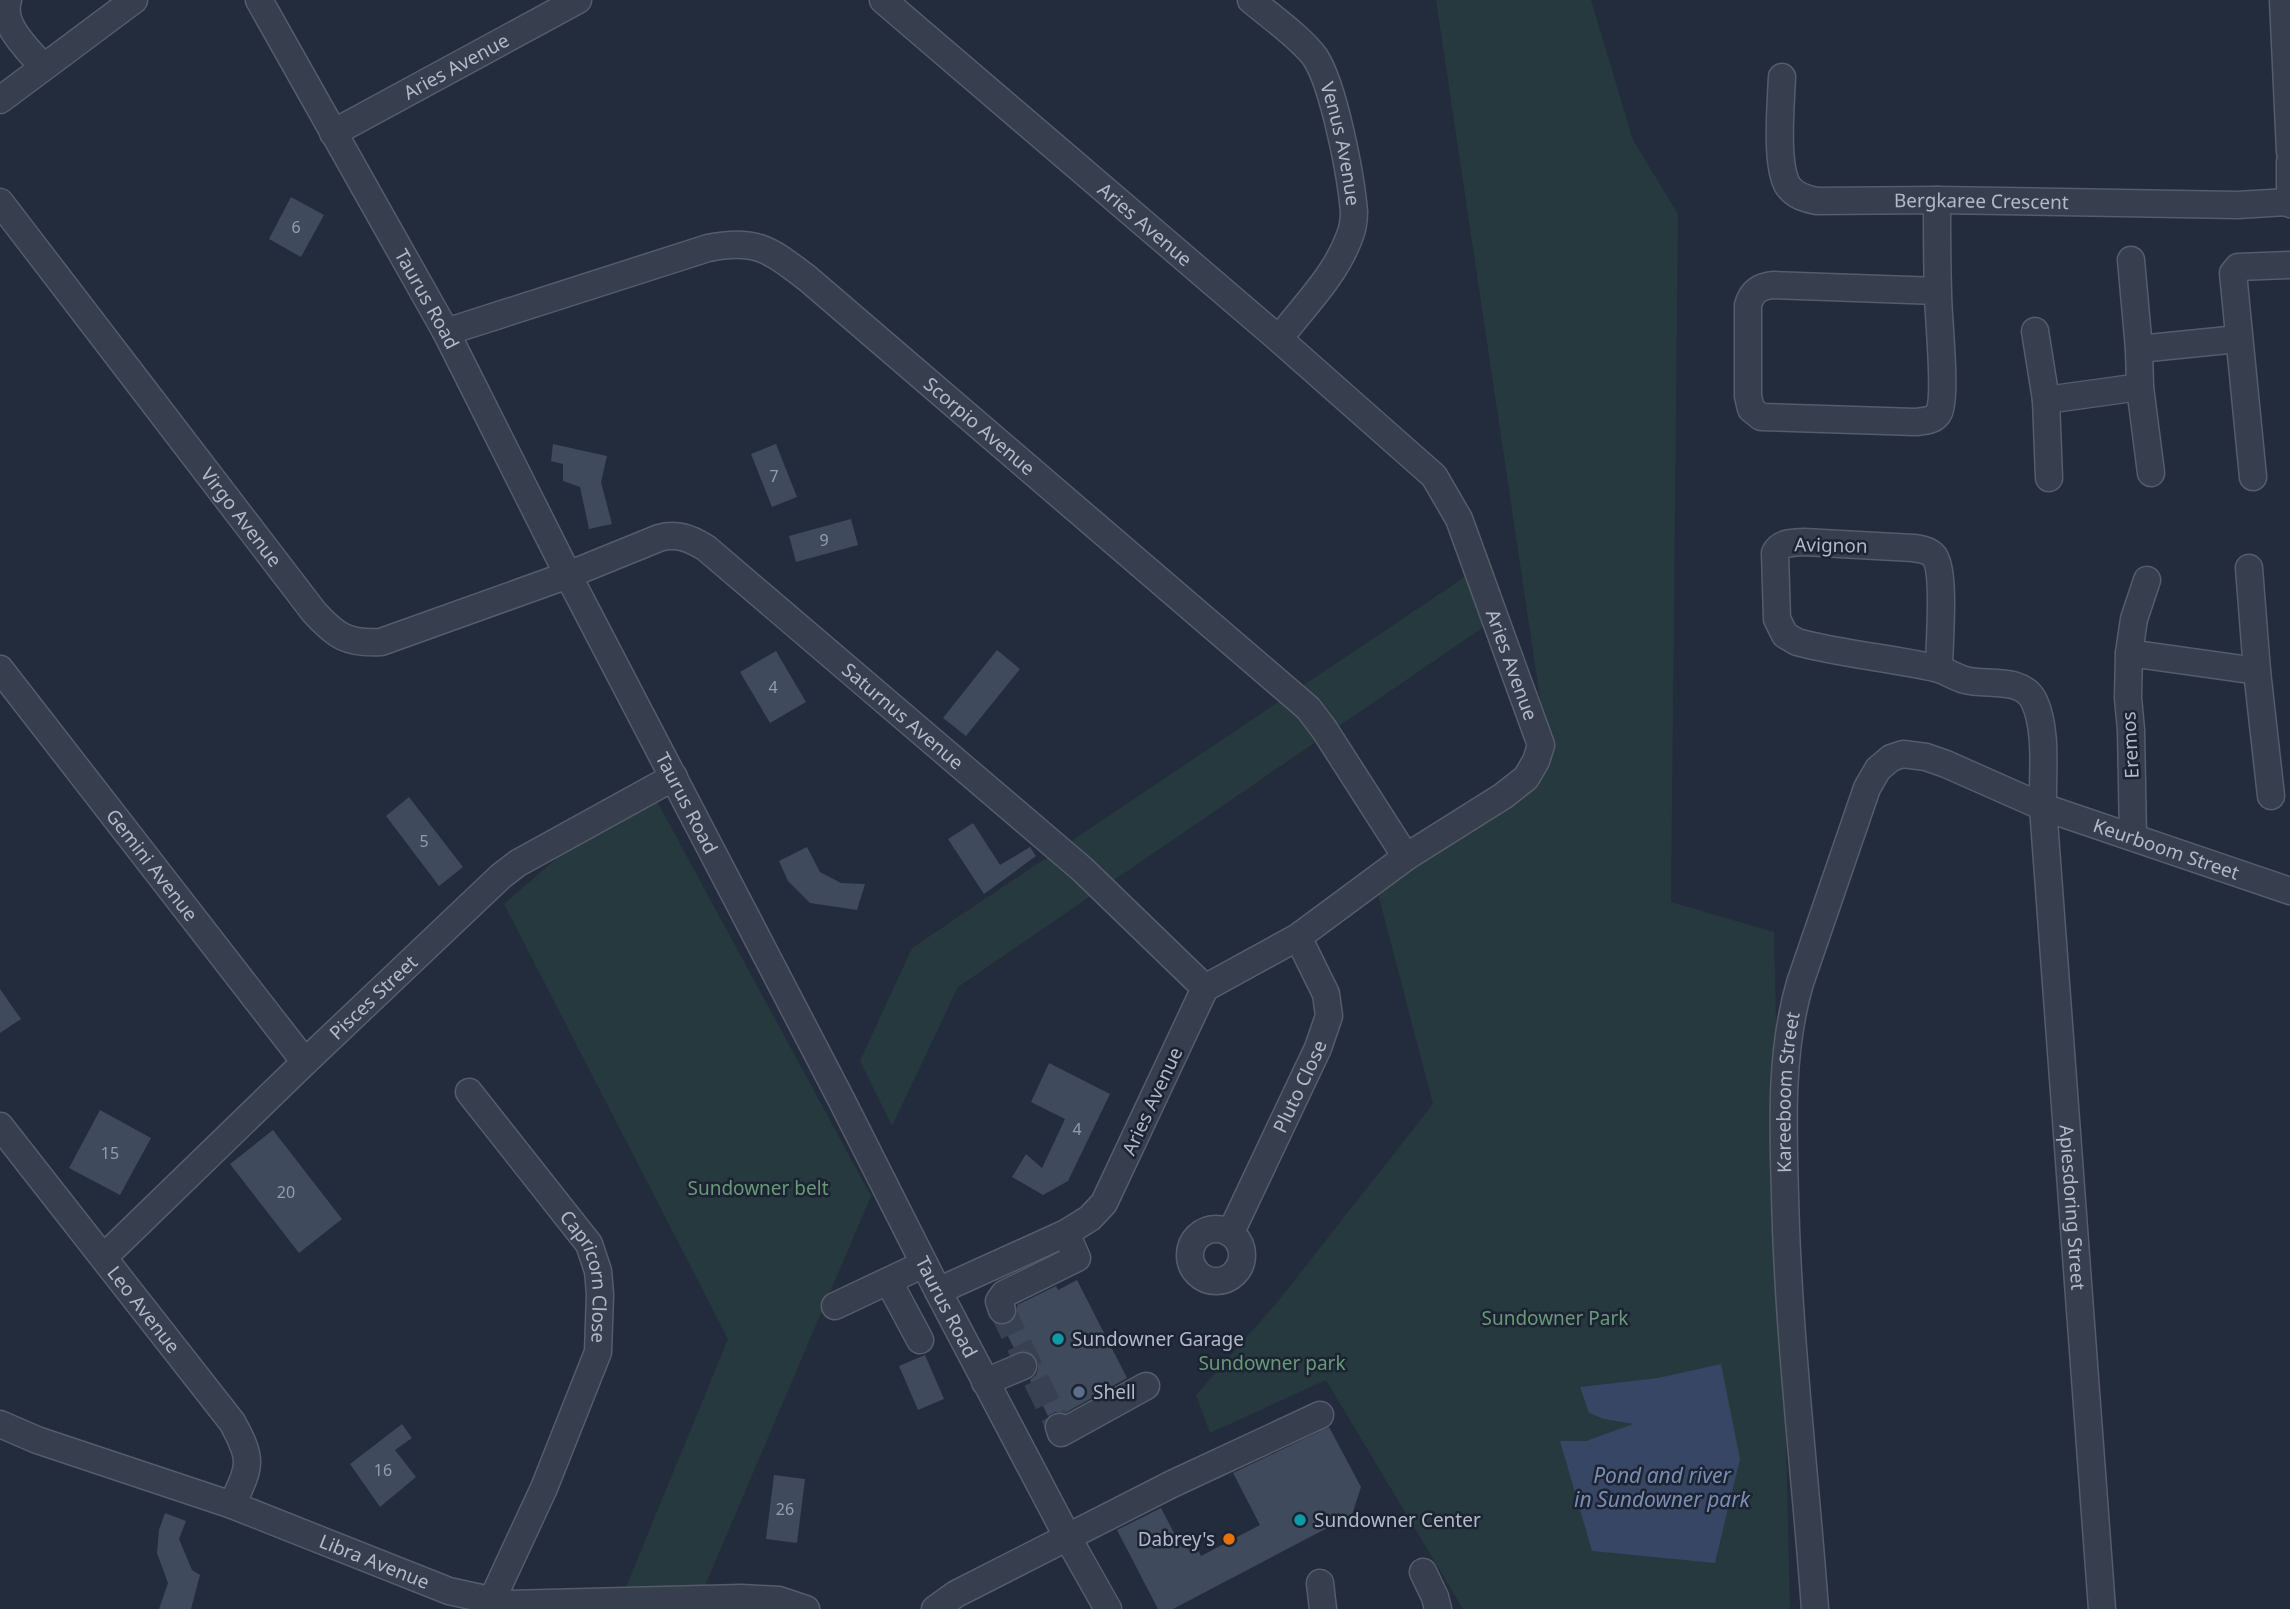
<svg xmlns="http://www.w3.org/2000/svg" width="2290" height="1609" font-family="'Noto Sans',sans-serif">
<rect width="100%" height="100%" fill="#232c3d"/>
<path fill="#25393e" d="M 1436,0 L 1591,0 L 1633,140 L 1678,214 L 1671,902 L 1774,932 L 1790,1609 L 1463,1609 L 1326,1380 L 1210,1433 L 1196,1395 L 1279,1300 L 1433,1104 L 1377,890 L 1550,765 Z
M 1490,560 L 1507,611 L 958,987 L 892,1126 L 860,1061 L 912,948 Z
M 646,781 L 871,1196 L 695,1609 L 617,1609 L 728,1339 L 504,904 Z"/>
<path fill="#364664" d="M 1721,1364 L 1740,1459 L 1715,1563 L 1592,1551 L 1560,1441 L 1586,1441 L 1633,1424 L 1604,1419 L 1589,1413 L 1580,1387 L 1658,1378 Z"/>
<path fill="#3f4a5c" d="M 291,197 L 324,215 L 301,257 L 269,239 Z
M 553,444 L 607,456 L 601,482 L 612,524 L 589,529 L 580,487 L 563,481 L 563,464 L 551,461 Z
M 776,444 L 797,497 L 772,507 L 751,454 Z
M 851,519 L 858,545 L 796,562 L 789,536 Z
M 997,650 L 1020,669 L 966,736 L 943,718 Z
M 776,651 L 806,702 L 770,723 L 740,672 Z
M 409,797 L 463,867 L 439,886 L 386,816 Z
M 973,823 L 1000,865 L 1030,847 L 1036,856 L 984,894 L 948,839 Z
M 807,847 L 820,872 L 841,883 L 865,884 L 857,910 L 810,903 L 788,881 L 779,861 Z
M 0,989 L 21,1019 L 0,1033 Z
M 1049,1063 L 1110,1094 L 1068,1181 L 1043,1195 L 1012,1177 L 1026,1154 L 1042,1168 L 1065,1119 L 1031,1102 Z
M 100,1110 L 151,1138 L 120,1195 L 69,1168 Z
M 273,1130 L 342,1219 L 299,1253 L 230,1164 Z
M 1077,1280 L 1127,1378 L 1065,1413 L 1055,1412 L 1048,1416 L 1030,1380 L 1036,1375 L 1038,1369 L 1037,1359 L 1033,1354 L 1026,1351 L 1016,1352 L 1002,1325 L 1014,1320 L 1017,1312 L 1017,1305 L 1056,1286 L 1058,1290 Z
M 925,1355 L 944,1399 L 918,1410 L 899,1366 Z
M 402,1424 L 412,1438 L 395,1450 L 416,1477 L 380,1507 L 350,1464 Z
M 1329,1427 L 1361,1487 L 1352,1515 L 1173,1609 L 1158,1609 L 1117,1530 L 1161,1508 L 1182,1548 L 1194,1542 L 1201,1556 L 1260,1525 L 1233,1473 Z
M 774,1475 L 805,1479 L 797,1543 L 766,1539 Z
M 165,1513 L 186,1521 L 179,1539 L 192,1570 L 200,1575 L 191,1609 L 159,1609 L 168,1583 L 157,1553 L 159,1530 Z"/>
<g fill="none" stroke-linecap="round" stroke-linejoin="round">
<path stroke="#384152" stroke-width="26" stroke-dasharray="26 13" stroke-linecap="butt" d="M 1002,1310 L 1059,1427"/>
<g stroke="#555c6b" stroke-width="29">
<g id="minor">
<path d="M 8,0 C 0,25 28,49 43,67"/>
<path id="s1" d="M 259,0 L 446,332 L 568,575 L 841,1099 L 938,1291 L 1068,1538 L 1108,1609"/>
<path id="s2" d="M 883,0 L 1279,339 L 1434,476 L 1459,519 L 1541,745 L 1536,761 L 1526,778 L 1503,796 L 1406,857 L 1298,937 L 1205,988 L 1104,1203 L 1090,1218 L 1066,1233 L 938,1291"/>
<path id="s3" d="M 1251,0 C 1271,17 1300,37 1315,57 C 1334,86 1351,176 1354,212 C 1354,220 1352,231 1349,238 C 1335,276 1303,307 1279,339"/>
<path d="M 2283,0 L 2290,152"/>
<path id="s4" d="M 1782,77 C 1781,103 1775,165 1788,186 C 1795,196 1806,199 1817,201 L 1937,200 L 2237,205 L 2289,202"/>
<path d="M 0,100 L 134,0"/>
<path id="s5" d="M 333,133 L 578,0"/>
<path d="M 2290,162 L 2290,204"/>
<path d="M 1937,200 C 1937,231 1937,262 1938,293 C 1938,316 1947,395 1939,412 C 1935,421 1924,421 1915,422 L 1761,417 L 1751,409 L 1748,396 L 1748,305 C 1752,291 1760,286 1774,285 L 1938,291"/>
<path id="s6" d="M 0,202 L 314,612 C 336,636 347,644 381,642 L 568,575 L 659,538 C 677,533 690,538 706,548 L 1082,869 L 1205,988"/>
<path d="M 2131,260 L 2139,349"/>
<path d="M 2035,331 L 2046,400"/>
<path id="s7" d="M 446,332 L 708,248 C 756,238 770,250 807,278 L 1308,708 L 1324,729 L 1406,857"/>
<path d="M 2140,387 L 2151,473"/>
<path d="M 2253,477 L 2233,273 L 2238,267 L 2290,265"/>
<path d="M 2049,478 L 2046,400 L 2140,387 L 2139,349 L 2238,339"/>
<path d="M 2249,568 L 2257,671"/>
<path d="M 2129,653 L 2257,671 L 2271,796"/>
<path id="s8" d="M 0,669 L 305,1062"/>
<path id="s9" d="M 1939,669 C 1939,646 1946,571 1934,556 C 1929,550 1921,549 1913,548 L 1804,542 C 1792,543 1780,542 1775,553 L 1777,619 L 1785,635 L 1797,642 C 1842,654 1889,658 1935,668 C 1945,670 1954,677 1965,680 C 1986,686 2022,676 2034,701 C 2048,730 2042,776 2043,807 L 2102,1609"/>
<path d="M 2133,837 L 2131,730 L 2128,698 L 2129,653 L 2134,619 L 2147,580"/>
<path id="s10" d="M 469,1092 L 589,1244 L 598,1271 L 600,1294 L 598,1352 L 544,1488 L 492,1600"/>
<path id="s11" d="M 0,1126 L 232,1422 C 254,1462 250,1465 232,1505"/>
<circle cx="1216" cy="1255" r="26"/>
<path id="s12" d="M 1231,1232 L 1318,1048 L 1329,1016 L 1326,994 L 1298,937"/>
<path id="s13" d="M 104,1257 L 305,1062 L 501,876 L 518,863 L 674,777"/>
<path d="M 889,1282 L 920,1340"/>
<path d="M 835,1306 L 924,1264"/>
<path d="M 1002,1310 L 999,1301 L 1004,1294 L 1077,1258 L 1066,1233"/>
<path d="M 985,1382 L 1023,1366"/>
<path id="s14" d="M 0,1424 L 37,1440 L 232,1505 L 449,1591 L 508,1604 L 742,1598 L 779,1600 L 806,1609"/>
<path d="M 1059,1427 L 1061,1433 L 1146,1386"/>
<path d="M 1423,1572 L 1435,1597 L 1438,1609"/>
<path d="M 1320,1583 L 1323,1609"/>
<path d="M 935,1609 L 956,1594 L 1172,1484 L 1320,1415"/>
<path id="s15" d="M 1815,1609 C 1805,1471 1788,1333 1785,1195 C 1783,1123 1780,1052 1800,983 L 1867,788 L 1878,769 L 1891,758 L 1903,754 L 1926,757 L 1946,764 L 2043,807 L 2290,891"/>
</g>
</g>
<use href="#minor" stroke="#373e4d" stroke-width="26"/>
</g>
<g fill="#0f9aa8" stroke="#1c2332" stroke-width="2.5">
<circle cx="1058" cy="1339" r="7"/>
<circle cx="1300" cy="1520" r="7"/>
</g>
<circle fill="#5c6f8a" stroke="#1c2332" stroke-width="2.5" cx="1079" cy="1392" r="7"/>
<circle fill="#e8710a" stroke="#1c2332" stroke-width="2.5" cx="1229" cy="1539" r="7"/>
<g text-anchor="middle" stroke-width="5" stroke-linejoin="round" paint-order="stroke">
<g font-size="16" fill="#959dad">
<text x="296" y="233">6</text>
<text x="774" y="482">7</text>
<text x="824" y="546">9</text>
<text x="773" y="693">4</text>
<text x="424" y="847">5</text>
<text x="1077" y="1135">4</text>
<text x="110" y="1159">15</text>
<text x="286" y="1198">20</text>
<text x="383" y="1476">16</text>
<text x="785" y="1515">26</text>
</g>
<g font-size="19" fill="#b2b9c8" stroke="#1c2332">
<text dy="7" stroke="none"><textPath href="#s5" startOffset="140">Aries Avenue</textPath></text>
<text dy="7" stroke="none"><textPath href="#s3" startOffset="177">Venus Avenue</textPath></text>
<text dy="7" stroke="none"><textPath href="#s4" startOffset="308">Bergkaree Crescent</textPath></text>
<text dy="7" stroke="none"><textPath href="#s2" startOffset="345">Aries Avenue</textPath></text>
<text dy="7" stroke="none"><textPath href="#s1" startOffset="343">Taurus Road</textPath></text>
<text dy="7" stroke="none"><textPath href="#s7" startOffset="611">Scorpio Avenue</textPath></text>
<text dy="7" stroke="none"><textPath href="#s6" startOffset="397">Virgo Avenue</textPath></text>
<text transform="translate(1831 545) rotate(1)" y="7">Avignon</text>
<text dy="7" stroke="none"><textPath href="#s2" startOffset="933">Aries Avenue</textPath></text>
<text dy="7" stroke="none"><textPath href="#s6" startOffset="1199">Saturnus Avenue</textPath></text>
<text transform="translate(2130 745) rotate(-93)" y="7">Eremos</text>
<text dy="7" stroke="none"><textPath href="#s1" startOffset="910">Taurus Road</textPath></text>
<text dy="7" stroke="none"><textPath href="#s15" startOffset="1167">Keurboom Street</textPath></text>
<text dy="7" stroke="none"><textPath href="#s8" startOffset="248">Gemini Avenue</textPath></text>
<text dy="7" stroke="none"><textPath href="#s13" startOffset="374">Pisces Street</textPath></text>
<text dy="7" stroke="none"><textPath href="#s12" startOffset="161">Pluto Close</textPath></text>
<text dy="7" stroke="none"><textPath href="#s15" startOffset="518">Kareeboom Street</textPath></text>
<text transform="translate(1152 1101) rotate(-65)" y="7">Aries Avenue</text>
<text dy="7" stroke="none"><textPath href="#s9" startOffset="1134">Apiesdoring Street</textPath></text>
<text dy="7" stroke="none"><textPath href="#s10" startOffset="224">Capricorn Close</textPath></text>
<text dy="7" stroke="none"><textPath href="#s1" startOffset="1477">Taurus Road</textPath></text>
<text dy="7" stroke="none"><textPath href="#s11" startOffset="233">Leo Avenue</textPath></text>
<text dy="7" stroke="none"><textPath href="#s14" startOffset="399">Libra Avenue</textPath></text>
</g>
<g font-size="19" fill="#699a78" stroke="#1c2332">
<text x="758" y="1195">Sundowner belt</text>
<text x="1555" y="1325">Sundowner Park</text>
<text x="1272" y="1370">Sundowner park</text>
</g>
<g font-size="19" fill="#b2b9c8" stroke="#1c2332" text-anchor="start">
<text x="1072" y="1346">Sundowner Garage</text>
<text x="1093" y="1399">Shell</text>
<text x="1314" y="1527">Sundowner Center</text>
<text x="1215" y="1546" text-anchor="end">Dabrey's</text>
</g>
<g font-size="21" font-style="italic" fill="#7a8db1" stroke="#1c2332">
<text x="1662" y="1483">Pond and river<tspan x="1662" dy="24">in Sundowner park</tspan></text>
</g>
</g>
</svg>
